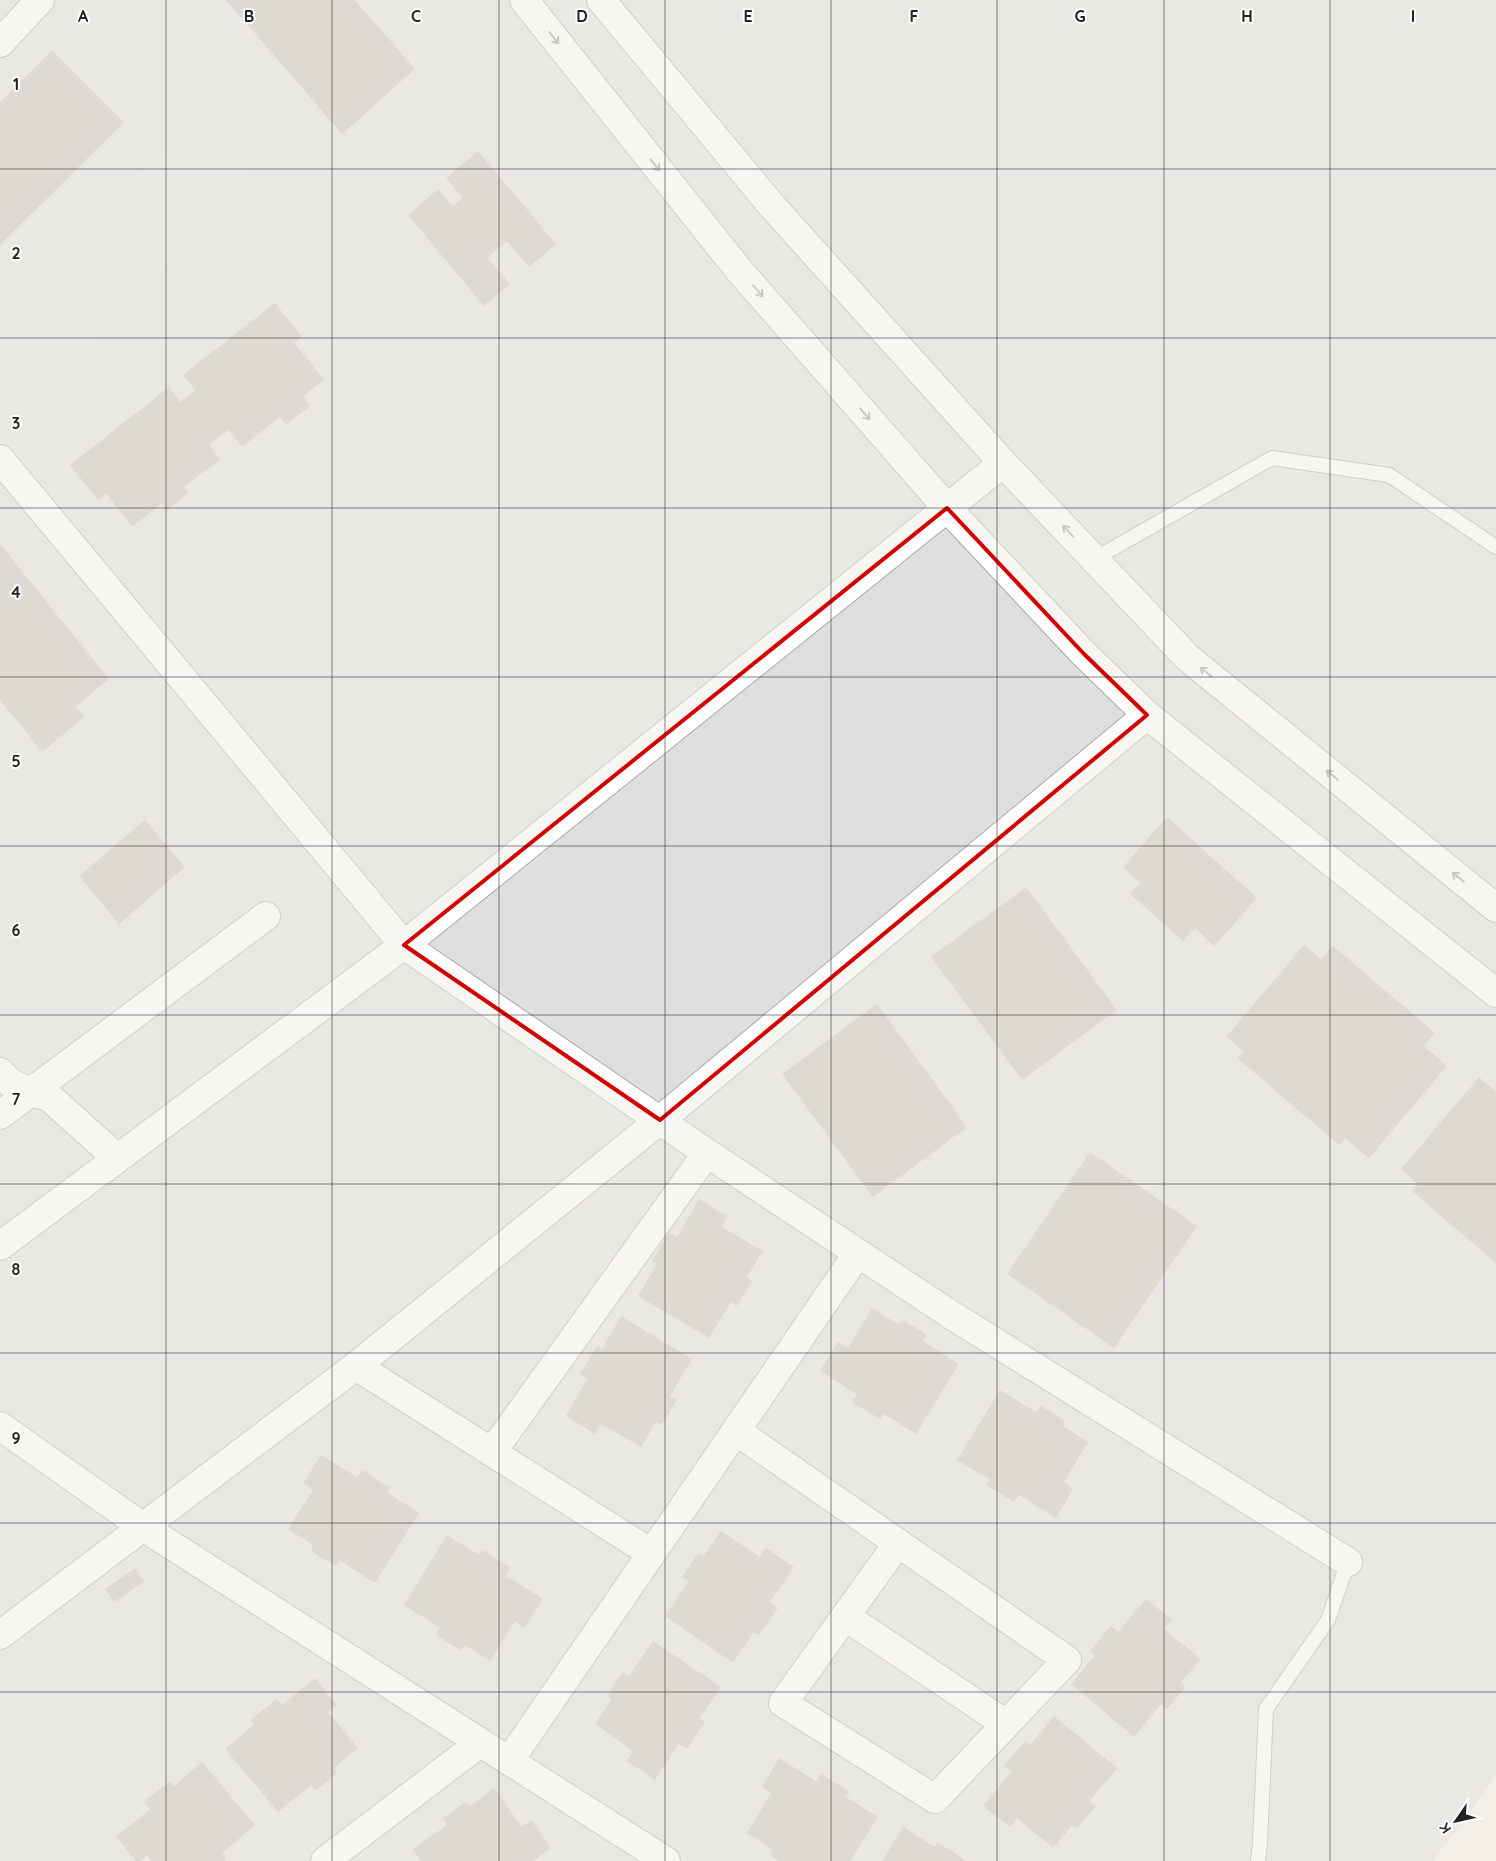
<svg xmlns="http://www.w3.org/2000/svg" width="1496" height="1861" font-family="Quicksand,sans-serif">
<rect width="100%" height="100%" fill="#f2efe9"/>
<path fill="#e0dfdf" d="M 0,0 L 1496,0 L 1496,1776 L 1433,1861 L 0,1861 Z"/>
<path fill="#e2e2e2" d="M 222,82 L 283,142 L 13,433 L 0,419 L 0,324 Z"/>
<path fill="#c7bfb8" d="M 226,0 L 355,0 L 415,69 L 342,134 Z
M 52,50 L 124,122 L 0,245 L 0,102 Z
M 478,151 L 556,244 L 529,267 L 507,241 L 487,258 L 510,284 L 484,306 L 408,215 L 438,189 L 453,206 L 463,198 L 446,178 Z
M 275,303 L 302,337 L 294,343 L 324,379 L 303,396 L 310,406 L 286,425 L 280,417 L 242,447 L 228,430 L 209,445 L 220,459 L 184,487 L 188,493 L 167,510 L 162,503 L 132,527 L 106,493 L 98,500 L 70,465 L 169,387 L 180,402 L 195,390 L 183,375 Z
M 0,544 L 109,679 L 76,706 L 84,717 L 42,752 L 0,700 Z
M 1167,817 L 1257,898 L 1214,946 L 1195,928 L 1183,941 L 1130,894 L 1140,883 L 1123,867 Z
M 145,820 L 185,867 L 119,924 L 79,876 Z
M 1026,887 L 1117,1010 L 1022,1080 L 931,957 Z
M 1304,945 L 1321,959 L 1333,946 L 1435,1033 L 1424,1046 L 1447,1066 L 1369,1158 L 1345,1138 L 1339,1145 L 1237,1058 L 1243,1051 L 1226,1037 Z
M 877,1004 L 967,1127 L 873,1197 L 782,1074 Z
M 1479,1077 L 1496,1092 L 1496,1263 L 1412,1191 L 1418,1184 L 1401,1169 Z
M 1090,1152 L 1197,1226 L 1114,1348 L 1007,1274 Z
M 699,1199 L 728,1217 L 722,1227 L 763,1251 L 747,1277 L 752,1282 L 737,1306 L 731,1302 L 709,1338 L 638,1296 L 657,1264 L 652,1261 L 669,1232 L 677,1237 Z
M 872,1308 L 898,1324 L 903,1320 L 927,1335 L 923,1341 L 959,1364 L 916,1434 L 884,1414 L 880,1419 L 852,1402 L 857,1394 L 820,1371 L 838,1342 L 848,1348 Z
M 621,1316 L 692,1359 L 670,1396 L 677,1400 L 662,1424 L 656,1422 L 641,1447 L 601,1424 L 595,1434 L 566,1416 L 587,1379 L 580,1374 L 597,1346 L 602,1349 Z
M 1000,1390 L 1036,1412 L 1041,1406 L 1064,1420 L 1063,1426 L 1088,1442 L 1064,1482 L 1073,1489 L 1056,1518 L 1019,1495 L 1014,1502 L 986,1485 L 989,1479 L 957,1460 Z
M 321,1455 L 357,1477 L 362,1470 L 390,1488 L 387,1492 L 419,1513 L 375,1583 L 339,1560 L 336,1566 L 311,1551 L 313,1545 L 288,1529 L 313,1490 L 303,1483 Z
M 721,1531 L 760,1557 L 766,1548 L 794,1567 L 770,1602 L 778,1608 L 759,1635 L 754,1632 L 733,1663 L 665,1616 L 689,1581 L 682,1577 L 698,1553 L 704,1555 Z
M 447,1535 L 479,1555 L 482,1550 L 511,1568 L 506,1576 L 543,1599 L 524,1628 L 515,1621 L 490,1661 L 465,1645 L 460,1650 L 436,1635 L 440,1628 L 404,1605 Z
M 135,1568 L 144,1582 L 114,1602 L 105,1589 Z
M 1146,1599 L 1172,1620 L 1164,1629 L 1201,1659 L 1181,1682 L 1185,1688 L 1167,1709 L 1161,1704 L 1134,1737 L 1071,1684 L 1095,1655 L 1090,1651 L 1111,1626 L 1118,1632 Z
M 653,1641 L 721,1687 L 700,1718 L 705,1722 L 687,1749 L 679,1744 L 655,1780 L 627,1761 L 633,1751 L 595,1724 L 611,1700 L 607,1695 L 623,1672 L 629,1676 Z
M 315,1678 L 337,1705 L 328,1712 L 358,1748 L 335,1767 L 337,1773 L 316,1791 L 311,1785 L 278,1812 L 225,1749 L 254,1725 L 251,1720 L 276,1699 L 282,1705 Z
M 1054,1716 L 1117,1768 L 1090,1801 L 1096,1806 L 1078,1828 L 1072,1826 L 1053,1848 L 1017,1818 L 1010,1827 L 983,1806 L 1011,1772 L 1004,1766 L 1025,1741 L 1030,1745 Z
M 779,1758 L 816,1781 L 821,1774 L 849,1791 L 846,1797 L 878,1817 L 850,1861 L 779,1861 L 770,1855 L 772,1849 L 747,1833 L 771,1793 L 762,1787 Z
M 202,1762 L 255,1825 L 222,1853 L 226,1859 L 224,1861 L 151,1861 L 147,1855 L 140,1861 L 136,1861 L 116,1837 L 150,1809 L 144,1802 L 170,1781 L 174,1786 Z
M 494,1788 L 522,1827 L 531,1820 L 551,1847 L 533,1861 L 421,1861 L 413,1849 L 447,1825 L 443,1818 L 465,1802 L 470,1806 Z
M 903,1827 L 935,1847 L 937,1842 L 967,1861 L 882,1861 Z"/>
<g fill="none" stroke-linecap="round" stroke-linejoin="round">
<g stroke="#a9a9a9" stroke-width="16">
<path id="lane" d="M 1094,559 L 1272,458 L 1389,475 L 1496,547
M 1258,1861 L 1260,1844 L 1266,1709 L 1328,1620 L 1348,1562"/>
</g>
<g stroke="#a9a9a9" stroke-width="30">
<path id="street" d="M 524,0 L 738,269 L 947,508 L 1084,654 L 1147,715 L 1496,993
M 601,0 L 773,207 L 1003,463 L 1188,658 L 1496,908
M 0,43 L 40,0
M 0,459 L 404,945 L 707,1153 L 953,1316 L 1348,1562
M 0,1072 L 12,1084 L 31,1092 L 49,1097 L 117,1158
M 0,1115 L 266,916
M 0,1246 L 404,945 L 1003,463
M 356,1366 L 651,1553
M 0,1426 L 143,1527 L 666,1861
M 736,1431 L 1067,1660 L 935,1799 L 783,1703 L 898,1543
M 492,1452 L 707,1153
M 846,1617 L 1006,1724
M 0,1635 L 356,1366 L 660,1120 L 1147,715
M 509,1761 L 858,1253
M 325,1861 L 480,1743"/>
</g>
<use href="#lane" stroke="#fff" stroke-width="14"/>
<use href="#street" stroke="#fff" stroke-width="28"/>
</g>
<defs><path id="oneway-shaft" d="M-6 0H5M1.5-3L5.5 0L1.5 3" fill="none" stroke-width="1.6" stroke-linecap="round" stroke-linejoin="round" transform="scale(1.25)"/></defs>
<g stroke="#9c9c9c">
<use href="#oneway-shaft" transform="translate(554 38) rotate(51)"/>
<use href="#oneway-shaft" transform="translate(655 165) rotate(51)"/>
<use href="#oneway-shaft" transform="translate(758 291) rotate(49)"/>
<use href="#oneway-shaft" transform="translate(865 414) rotate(49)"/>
<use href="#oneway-shaft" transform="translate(1068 531) rotate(-133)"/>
<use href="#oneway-shaft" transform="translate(1206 672) rotate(-141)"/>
<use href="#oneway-shaft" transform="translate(1332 775) rotate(-141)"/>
<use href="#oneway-shaft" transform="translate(1458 877) rotate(-141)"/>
</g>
<path d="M0 0H1496V1861H0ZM 947,508 L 1084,654 L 1147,715 L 660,1120 L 404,945 Z" fill="#f2efe9" fill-opacity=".55" fill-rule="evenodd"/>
<path fill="none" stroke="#d40000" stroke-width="4" stroke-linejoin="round" d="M 947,508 L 1084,654 L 1147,715 L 660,1120 L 404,945 Z"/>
<path fill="none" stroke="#222" stroke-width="1" stroke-opacity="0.55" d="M 166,0 L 166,1861M 332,0 L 332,1861M 499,0 L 499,1861M 665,0 L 665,1861M 831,0 L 831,1861M 997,0 L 997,1861M 1164,0 L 1164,1861M 1330,0 L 1330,1861M 0,169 L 1496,169M 0,338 L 1496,338M 0,508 L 1496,508M 0,677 L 1496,677M 0,846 L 1496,846M 0,1015 L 1496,1015M 0,1184 L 1496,1184M 0,1353 L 1496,1353M 0,1523 L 1496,1523M 0,1692 L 1496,1692"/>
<g font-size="16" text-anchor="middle" font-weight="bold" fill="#222" stroke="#fff" stroke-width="4" stroke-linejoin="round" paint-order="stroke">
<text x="83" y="22">A</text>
<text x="249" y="22">B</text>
<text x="416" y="22">C</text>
<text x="582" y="22">D</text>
<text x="748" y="22">E</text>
<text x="914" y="22">F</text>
<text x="1080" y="22">G</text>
<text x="1247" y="22">H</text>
<text x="1413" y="22">I</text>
<text x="16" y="90">1</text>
<text x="16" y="259">2</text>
<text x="16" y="429">3</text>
<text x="16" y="598">4</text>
<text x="16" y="767">5</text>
<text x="16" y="936">6</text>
<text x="16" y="1105">7</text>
<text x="16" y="1275">8</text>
<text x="16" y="1444">9</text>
</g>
<g transform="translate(1456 1821) rotate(236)" stroke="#ffffff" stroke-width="4" paint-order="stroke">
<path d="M0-4L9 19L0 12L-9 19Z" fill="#222222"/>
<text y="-8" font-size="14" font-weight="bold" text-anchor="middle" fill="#222222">K</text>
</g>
</svg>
